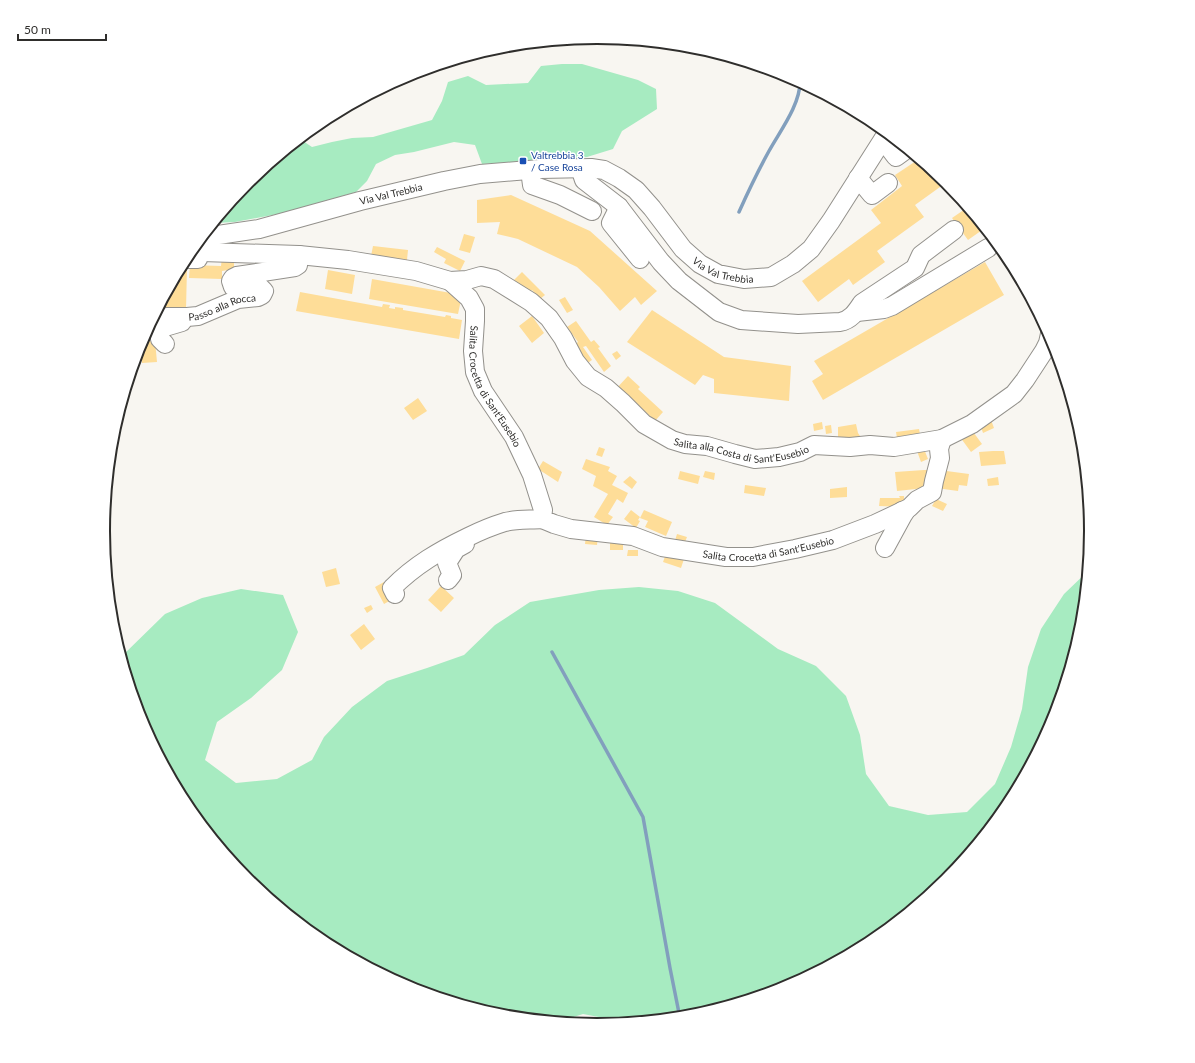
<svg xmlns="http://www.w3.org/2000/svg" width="1195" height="1063" font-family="Lato,sans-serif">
<rect width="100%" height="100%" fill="#f8f6f1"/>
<path fill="#a7ebc1" d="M 562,64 L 582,64 L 638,80 L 656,89 L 657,109 L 622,131 L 613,149 L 587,157 L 482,164 L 475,145 L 454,142 L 414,152 L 395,155 L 376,164 L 367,181 L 356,192 L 283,213 L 235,222 L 214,223 L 248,182 L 300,139 L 312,147 L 332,142 L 352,138 L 373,137 L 432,120 L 442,101 L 448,82 L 468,76 L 486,85 L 528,83 L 541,66 Z
M 1088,571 L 1082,628 L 1054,721 L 1009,806 L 947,881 L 872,943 L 787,988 L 694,1017 L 630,1023 L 583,1014 L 558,1022 L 501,1016 L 408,988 L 323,943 L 248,881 L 186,806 L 141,721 L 121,657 L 165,614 L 202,598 L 241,589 L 283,595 L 298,632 L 282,670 L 251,698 L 217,722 L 205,760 L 236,783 L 277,779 L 312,760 L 324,737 L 352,707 L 387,681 L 427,668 L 464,655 L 495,625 L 530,602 L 599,590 L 639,587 L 678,591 L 715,603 L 778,649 L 816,666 L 846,696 L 860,735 L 866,774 L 889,806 L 928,815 L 967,812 L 995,784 L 1011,747 L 1022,709 L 1028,667 L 1041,629 L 1064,594 Z"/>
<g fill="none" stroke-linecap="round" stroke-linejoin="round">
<path stroke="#829fbd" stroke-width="3.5" d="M 739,212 C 748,192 758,171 769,151 C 780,131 800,105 800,82
M 552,652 L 643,817 L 670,968 L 680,1018"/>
</g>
<path fill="#fedd98" d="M 919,159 L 947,182 L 915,205 L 924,217 L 877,251 L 885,262 L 853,285 L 849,279 L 818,302 L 802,281 L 881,223 L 871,210 L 902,186 L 895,175 Z
M 511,195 L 590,231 L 657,291 L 641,305 L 635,297 L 620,311 L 599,287 L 577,267 L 518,239 L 497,234 L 500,222 L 477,223 L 477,200 Z
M 968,207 L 985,228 L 968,240 L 952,218 Z
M 464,234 L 475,237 L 470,253 L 459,250 Z
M 373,246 L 408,250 L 407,260 L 371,256 Z
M 437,247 L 465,261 L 460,271 L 444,263 L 446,259 L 434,252 Z
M 222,257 L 234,257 L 234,269 L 222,271 L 222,279 L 189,278 L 190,265 L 221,266 Z
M 985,262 L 1004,295 L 823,400 L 812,381 L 823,374 L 814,361 Z
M 181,267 L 187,267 L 186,310 L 158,309 Z
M 328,270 L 355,275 L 352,294 L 325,289 Z
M 522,272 L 545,295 L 540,299 L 532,290 L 528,294 L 514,280 Z
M 372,279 L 462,295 L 458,314 L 369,299 Z
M 300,292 L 382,307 L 383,304 L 390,305 L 389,308 L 395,309 L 395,307 L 403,308 L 403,310 L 445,317 L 446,315 L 451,316 L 451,318 L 462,320 L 459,339 L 296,311 Z
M 565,297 L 573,310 L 567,313 L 559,300 Z
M 652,310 L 724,357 L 791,366 L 789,401 L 714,393 L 714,379 L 703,375 L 695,385 L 627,342 Z
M 532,316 L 544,333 L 532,343 L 519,326 Z
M 576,321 L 591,342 L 594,340 L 600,347 L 598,348 L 611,366 L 604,372 L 586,346 L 583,347 L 592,360 L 583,366 L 570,348 L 578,342 L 567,327 Z
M 150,324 L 152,336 L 143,337 Z
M 155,341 L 157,362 L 142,363 L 142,360 L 135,360 L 141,342 Z
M 617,351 L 621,356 L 616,360 L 612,354 Z
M 628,376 L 640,387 L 638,389 L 663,412 L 655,421 L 630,397 L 627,401 L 615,390 Z
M 418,398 L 427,411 L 413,420 L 404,408 Z
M 991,420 L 994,428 L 983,433 L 980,424 Z
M 822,422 L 823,429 L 814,431 L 813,424 Z
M 856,424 L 858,433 L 864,442 L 838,443 L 838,427 Z
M 831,425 L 832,433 L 826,434 L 825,426 Z
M 919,429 L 921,439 L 898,444 L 896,432 Z
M 971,429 L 982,444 L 971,452 L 960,437 Z
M 599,447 L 605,449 L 602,457 L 596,455 Z
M 924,449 L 928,459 L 921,462 L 917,451 Z
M 993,451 L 1004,451 L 1006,464 L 981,466 L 979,452 Z
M 586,459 L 610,467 L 608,471 L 617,476 L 612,485 L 628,493 L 623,503 L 617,499 L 608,514 L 613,517 L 607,525 L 594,517 L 608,494 L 593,486 L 596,476 L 582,469 Z
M 543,461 L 562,472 L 558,482 L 538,469 Z
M 924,470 L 930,470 L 925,488 L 897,491 L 895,472 Z
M 939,470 L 969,474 L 967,486 L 959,485 L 958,491 L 936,488 Z
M 680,471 L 700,476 L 698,484 L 678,479 Z
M 705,471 L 715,473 L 714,480 L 703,477 Z
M 630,476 L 637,482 L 632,489 L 623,482 Z
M 998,477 L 999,485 L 988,486 L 987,479 Z
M 745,485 L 766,488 L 764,496 L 744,493 Z
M 847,487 L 847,497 L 830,498 L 830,489 Z
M 899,496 L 904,496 L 904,507 L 879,506 L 880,498 L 900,498 Z
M 936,499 L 947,504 L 943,511 L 932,506 Z
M 631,510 L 640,517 L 638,520 L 640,521 L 636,528 L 624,519 Z
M 644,510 L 672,522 L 666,536 L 645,527 L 648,521 L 640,518 Z
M 677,534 L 687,537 L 683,547 L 674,544 Z
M 586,535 L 598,536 L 597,545 L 585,544 Z
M 610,537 L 623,537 L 623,550 L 610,550 Z
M 628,550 L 638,550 L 638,556 L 627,556 Z
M 667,551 L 686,553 L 681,568 L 663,562 Z
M 336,568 L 340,584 L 326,587 L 322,572 Z
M 384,582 L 393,599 L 384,604 L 375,587 Z
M 441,586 L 454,598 L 441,612 L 428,600 Z
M 371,605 L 373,609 L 367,613 L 364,608 Z
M 364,624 L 375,639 L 361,650 L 350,635 Z"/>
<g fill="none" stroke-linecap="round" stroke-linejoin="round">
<g stroke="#93918c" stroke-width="20">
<g id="minor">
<path d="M 883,140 L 896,157 L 907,149"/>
<path d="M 580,168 L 584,180 L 619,207 L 661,262 L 679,281 L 719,312 L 741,320 L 798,324 L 840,322 C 851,320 856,312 862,303 L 915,268 L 921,255 L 954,230"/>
<path d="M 530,170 L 532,185 L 560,195 L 592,211"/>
<path d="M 858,178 L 872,195 L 888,183"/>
<path d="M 619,207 L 611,223 L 640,259"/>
<path id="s1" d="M 203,236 L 218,235 L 259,229 L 360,201 L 444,181 L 480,174 L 540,169 L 591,168 L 604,170 L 619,178 L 636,190 L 652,208 L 683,249 L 700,264 L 718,274 L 744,279 L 771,277 L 793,264 L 811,249 L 831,221 L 887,133"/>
<path id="s2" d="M 202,252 L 299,255 L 348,260 L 416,271 L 450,281 L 467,280 L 481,276 L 494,279 L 531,302 L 549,318 L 563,338 L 575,361 L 588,377 L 606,388 L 623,403 L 644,424 L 672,440 L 685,444 L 707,446 L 735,454 L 755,459 L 779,457 L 800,452 L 814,445 L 850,447 L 870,445 L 894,447 L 942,439 L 972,424 L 1014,394 L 1025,380 L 1044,351 L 1048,343 L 1050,334"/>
<path d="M 185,259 L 198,259"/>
<path id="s3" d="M 450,281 L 469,298 L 475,309 L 475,321 L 473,351 L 475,372 L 483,391 L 514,437 L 532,475 L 543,510 L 542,519 L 554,524 L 571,529 L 633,536 L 662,547 L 726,557 L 753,557 L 795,549 L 833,540 L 875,524 L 909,508 L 917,500 L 932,492 L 934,481 L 940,458 L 939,449 L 942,439"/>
<path d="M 857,312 L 884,309 L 892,306 L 988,248"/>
<path id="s4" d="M 153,319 L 168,317 L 187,317 L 198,316 L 238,299 L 258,297 L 262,295 L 264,291 L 260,287 L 237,289 L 233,287 L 231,281 L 233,278 L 237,276 L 295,267 L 298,265 L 299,255"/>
<path d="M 165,344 L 160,339 L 159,332 L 165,327 L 182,322"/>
<path d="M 885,548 L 903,515 L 905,512 L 902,511"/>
<path d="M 448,580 L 452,575 L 447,563 L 456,549 L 465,544"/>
<path d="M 395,594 L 392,588 C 415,565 439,551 468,537 C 480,531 492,526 505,522 C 517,519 530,520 542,519"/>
</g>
</g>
<use href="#minor" stroke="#fff" stroke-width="18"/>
</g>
<rect fill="#1a4fb4" stroke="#fff" stroke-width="1.5" x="519" y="157" width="8" height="8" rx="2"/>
<g text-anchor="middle" stroke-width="3" stroke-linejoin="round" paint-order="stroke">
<g font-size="10" fill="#164399" stroke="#fff" text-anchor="start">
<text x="531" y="159">Valtrebbia 3<tspan x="531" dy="12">/ Case Rosa</tspan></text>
</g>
<g font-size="10" fill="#2f2e2c" stroke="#fff">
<text dy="4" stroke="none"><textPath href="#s1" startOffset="193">Via Val Trebbia</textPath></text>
<text dy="4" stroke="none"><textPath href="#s1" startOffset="569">Via Val Trebbia</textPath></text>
<text dy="4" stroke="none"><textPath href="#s4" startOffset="71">Passo alla Rocca</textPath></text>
<text dy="4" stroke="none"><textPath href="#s3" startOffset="121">Salita Crocetta di Sant'Eusebio</textPath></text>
<text dy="4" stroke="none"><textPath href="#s2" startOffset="611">Salita alla Costa di Sant'Eusebio</textPath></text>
<text dy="4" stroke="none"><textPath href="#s3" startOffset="497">Salita Crocetta di Sant'Eusebio</textPath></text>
</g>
</g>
<path d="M0 0H1195V1063H0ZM110 531a487 487 0 1 1 974 0a487 487 0 1 1-974 0Z" fill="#fff" fill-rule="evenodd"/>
<path fill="none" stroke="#2f2e2c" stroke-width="2" d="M110 531a487 487 0 1 1 974 0a487 487 0 1 1-974 0Z"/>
<path d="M18 34v6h88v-6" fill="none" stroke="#2f2e2c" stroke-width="2"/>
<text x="24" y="34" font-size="12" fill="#2f2e2c" stroke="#ffffff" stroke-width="3" paint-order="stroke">50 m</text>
</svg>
